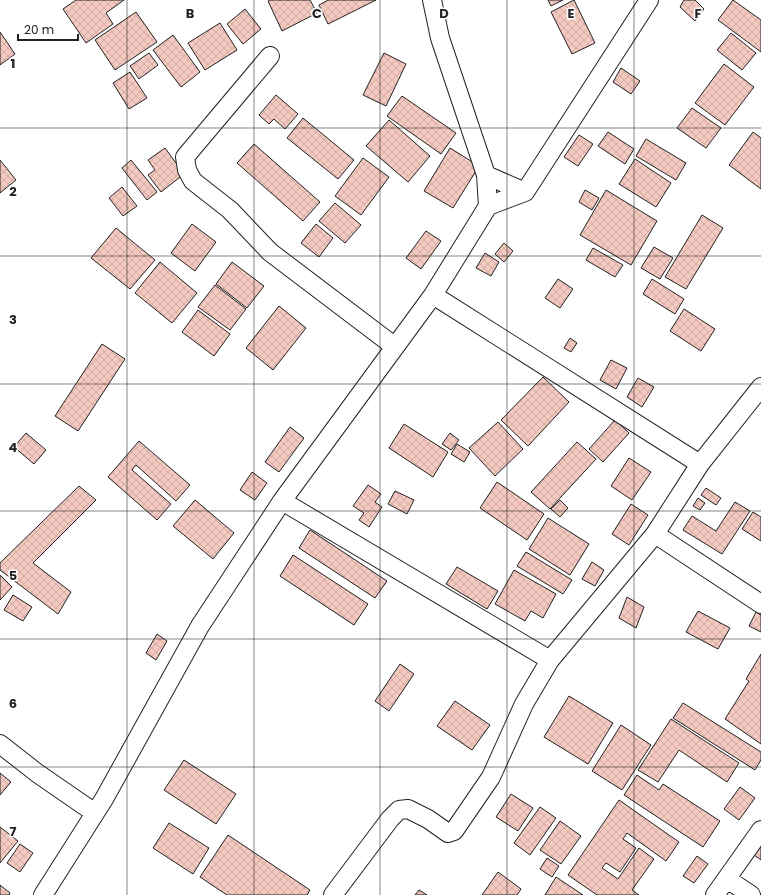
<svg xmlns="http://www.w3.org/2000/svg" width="761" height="895" font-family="Poppins,sans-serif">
<defs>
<pattern id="building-cross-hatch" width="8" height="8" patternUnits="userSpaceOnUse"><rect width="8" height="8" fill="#f3c9c0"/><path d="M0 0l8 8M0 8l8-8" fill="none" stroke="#d0aca5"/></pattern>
</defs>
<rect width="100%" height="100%" fill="#fff"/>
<path fill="url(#building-cross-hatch)" stroke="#222" d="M 76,0 L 124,0 L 106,13 L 113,24 L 86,43 L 63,9 Z
M 270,0 L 310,0 L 317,13 L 282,31 L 268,1 Z
M 328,0 L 376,0 L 328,24 L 319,5 Z
M 548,0 L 563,0 L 551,6 Z
M 574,0 L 595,43 L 572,54 L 551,12 Z
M 684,0 L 695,0 L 704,9 L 695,21 L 680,7 Z
M 733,0 L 761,20 L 761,52 L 718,20 Z
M 245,9 L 261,29 L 243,44 L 227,24 Z
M 136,12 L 157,42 L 115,70 L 95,40 Z
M 220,23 L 237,50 L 205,70 L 188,43 Z
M 0,32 L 15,54 L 0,65 Z
M 731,33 L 756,53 L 742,70 L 717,50 Z
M 173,35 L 200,72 L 181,87 L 153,50 Z
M 149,53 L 158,65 L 139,79 L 130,66 Z
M 384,53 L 406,64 L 386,106 L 363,95 Z
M 724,64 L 754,87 L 725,125 L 695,103 Z
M 621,68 L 640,81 L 631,94 L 613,82 Z
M 130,72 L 147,98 L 129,109 L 113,83 Z
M 276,95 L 298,114 L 285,129 L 274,119 L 269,124 L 259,115 Z
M 402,96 L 456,133 L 441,154 L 387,116 Z
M 692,108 L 721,128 L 706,148 L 677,128 Z
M 303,118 L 354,160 L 338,179 L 287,138 Z
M 389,120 L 430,156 L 408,182 L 366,146 Z
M 608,132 L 634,149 L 625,164 L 598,146 Z
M 753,132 L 761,138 L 761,189 L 729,165 Z
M 579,135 L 593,144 L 578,166 L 564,157 Z
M 646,139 L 686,163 L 676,180 L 636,156 Z
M 254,144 L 320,202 L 303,221 L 237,163 Z
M 165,148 L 184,174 L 161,192 L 148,175 L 155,170 L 148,160 Z
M 450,148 L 479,166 L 453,208 L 424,191 Z
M 363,158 L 389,177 L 361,215 L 335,196 Z
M 635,159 L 671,183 L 656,207 L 619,184 Z
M 0,160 L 16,180 L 0,193 Z
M 131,160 L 157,192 L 147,200 L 122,168 Z
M 122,187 L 137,206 L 123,216 L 109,198 Z
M 585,190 L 599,198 L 592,210 L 579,202 Z
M 606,190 L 657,221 L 631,265 L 580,235 Z
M 335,203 L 361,225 L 345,243 L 319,221 Z
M 702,215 L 723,228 L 686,289 L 665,277 Z
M 192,224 L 216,242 L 195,271 L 171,253 Z
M 316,224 L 333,238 L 319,257 L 301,243 Z
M 116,228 L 155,260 L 130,289 L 91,258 Z
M 426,231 L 441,241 L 421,269 L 406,258 Z
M 504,243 L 513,251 L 504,262 L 495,254 Z
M 654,247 L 673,258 L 660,279 L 641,268 Z
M 593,248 L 623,265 L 615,277 L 586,260 Z
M 485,253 L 499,262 L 491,276 L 476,268 Z
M 160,262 L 197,293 L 172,323 L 135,293 Z
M 232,262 L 264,286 L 247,308 L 216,284 Z
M 558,279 L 573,289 L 560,308 L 545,298 Z
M 652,279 L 684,299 L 675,314 L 643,294 Z
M 215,285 L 246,309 L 230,330 L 198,307 Z
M 279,306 L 306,328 L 273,370 L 246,348 Z
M 684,309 L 715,329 L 701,351 L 670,331 Z
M 198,310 L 230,334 L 214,356 L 182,332 Z
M 570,338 L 577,343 L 571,352 L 564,348 Z
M 102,344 L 125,359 L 78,431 L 55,416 Z
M 611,360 L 627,368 L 616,389 L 600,380 Z
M 543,377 L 569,402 L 528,446 L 501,420 Z
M 638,378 L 654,387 L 642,407 L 627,397 Z
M 615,420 L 629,433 L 603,462 L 589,449 Z
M 498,422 L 523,449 L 495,476 L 469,448 Z
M 404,424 L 448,452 L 433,477 L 389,448 Z
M 290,427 L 304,438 L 279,472 L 265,462 Z
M 26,433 L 46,450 L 34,464 L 14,447 Z
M 450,433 L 459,440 L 451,450 L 442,444 Z
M 139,441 L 190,485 L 176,501 L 136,465 L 132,470 L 171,504 L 157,520 L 108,477 Z
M 577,442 L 596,459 L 550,509 L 531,492 Z
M 457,444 L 470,452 L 464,462 L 451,454 Z
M 629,458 L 651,472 L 632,500 L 611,486 Z
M 252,472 L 267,483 L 255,500 L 240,490 Z
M 497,482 L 544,514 L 527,540 L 480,508 Z
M 368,485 L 381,494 L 375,502 L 382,507 L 369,527 L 359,520 L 364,513 L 353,506 Z
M 79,486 L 96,500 L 33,563 L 71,592 L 58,614 L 0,570 L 0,563 Z
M 706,488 L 721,498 L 716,505 L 701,495 Z
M 395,491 L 414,500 L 407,514 L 388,504 Z
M 698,498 L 705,503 L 700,510 L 693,506 Z
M 195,500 L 234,533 L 213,559 L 173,526 Z
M 560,500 L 568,508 L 560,517 L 551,509 Z
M 735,502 L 750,511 L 722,554 L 683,530 L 692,516 L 716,531 Z
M 631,504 L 648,515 L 629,545 L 612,534 Z
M 753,512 L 761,517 L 761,541 L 742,529 Z
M 548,518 L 589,544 L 570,575 L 529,549 Z
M 310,530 L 387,581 L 375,598 L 299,548 Z
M 526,552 L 572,580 L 563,594 L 517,566 Z
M 293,555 L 368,604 L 354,625 L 280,576 Z
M 592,562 L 604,570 L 595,586 L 582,579 Z
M 457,567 L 498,591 L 487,609 L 446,584 Z
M 514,570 L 556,594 L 543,618 L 531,611 L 525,621 L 495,604 Z
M 0,575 L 12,587 L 0,600 Z
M 13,595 L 32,607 L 23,621 L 4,610 Z
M 627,597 L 644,607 L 636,628 L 619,618 Z
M 698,611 L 730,628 L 718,649 L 686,632 Z
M 756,612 L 761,615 L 761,632 L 749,626 Z
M 157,634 L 167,641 L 156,660 L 146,653 Z
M 761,654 L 761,744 L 725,719 L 749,681 L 746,679 Z
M 400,664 L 414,674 L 389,711 L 375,701 Z
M 569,696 L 613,723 L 588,764 L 544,737 Z
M 455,701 L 490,725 L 472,750 L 437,726 Z
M 683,703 L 761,752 L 761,760 L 755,770 L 673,718 Z
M 671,719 L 739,763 L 727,782 L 679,750 L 658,782 L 638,770 Z
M 621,725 L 651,745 L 622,790 L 592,771 Z
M 184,760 L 236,794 L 216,824 L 164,790 Z
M 0,773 L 11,782 L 0,795 Z
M 637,775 L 659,790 L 663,784 L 720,821 L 703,847 L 624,795 Z
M 740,787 L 755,798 L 739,820 L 724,809 Z
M 511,794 L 533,808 L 518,831 L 496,817 Z
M 619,800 L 679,842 L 666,861 L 627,833 L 623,839 L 636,848 L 620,872 L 606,863 L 602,868 L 618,879 L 639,848 L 654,859 L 632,890 L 639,895 L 597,895 L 568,875 Z
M 540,807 L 556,818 L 530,855 L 514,843 Z
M 560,821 L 581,836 L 561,864 L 540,850 Z
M 169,823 L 209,848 L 193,874 L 153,848 Z
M 0,827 L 18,841 L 0,863 Z
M 228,835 L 310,890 L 307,895 L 227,895 L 200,877 Z
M 761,843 L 761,860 L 754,855 Z
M 20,844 L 33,853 L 20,872 L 7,863 Z
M 697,856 L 708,864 L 694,883 L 683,876 Z
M 547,858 L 559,866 L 552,877 L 540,869 Z
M 498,872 L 521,889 L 517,895 L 482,895 Z
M 556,877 L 583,895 L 545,895 Z
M 0,885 L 10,893 L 9,895 L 0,895 Z
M 419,890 L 427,895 L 415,895 Z"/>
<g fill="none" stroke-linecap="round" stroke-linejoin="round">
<g stroke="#222" stroke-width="20">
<path id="street" d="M 270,56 L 185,157 L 187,170 L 193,181 L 230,210 L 270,252 L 394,346
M 486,175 L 525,192
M 488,206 L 525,192 L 649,0
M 433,295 L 700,464
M 282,501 L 550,660
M 655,534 L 761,604
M 0,744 L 37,773 L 95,813
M 727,879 L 751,895
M 43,895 L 104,799 L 200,626 L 282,501 L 433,295 L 488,206 L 486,175 L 440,38 L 432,0
M 333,895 L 390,819 L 399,810 L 408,809 L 428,819 L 448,833 L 454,831 L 491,777 L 524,704 L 550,660 L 655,534 L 700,464 L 761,387
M 715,895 L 761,830"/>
</g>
<use href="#street" stroke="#fff" stroke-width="18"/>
</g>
<path fill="none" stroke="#222" stroke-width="1" stroke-opacity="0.55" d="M 127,0 L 127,895M 254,0 L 254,895M 380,0 L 380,895M 507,0 L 507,895M 634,0 L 634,895M 0,128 L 761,128M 0,256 L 761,256M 0,384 L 761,384M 0,511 L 761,511M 0,639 L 761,639M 0,767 L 761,767"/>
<g font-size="13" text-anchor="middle" font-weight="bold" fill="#222" stroke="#fff" stroke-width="3" stroke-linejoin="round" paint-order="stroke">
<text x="190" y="18">B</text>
<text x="317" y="18">C</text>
<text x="444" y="18">D</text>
<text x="571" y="18">E</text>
<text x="698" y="18">F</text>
<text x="13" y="68">1</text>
<text x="13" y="196">2</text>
<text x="13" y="324">3</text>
<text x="13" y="452">4</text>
<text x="13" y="580">5</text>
<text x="13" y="708">6</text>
<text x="13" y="836">7</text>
</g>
<path d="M18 34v6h60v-6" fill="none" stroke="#222222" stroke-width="2"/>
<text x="24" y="34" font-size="12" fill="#222222" stroke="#ffffff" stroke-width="3" paint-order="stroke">20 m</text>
</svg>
